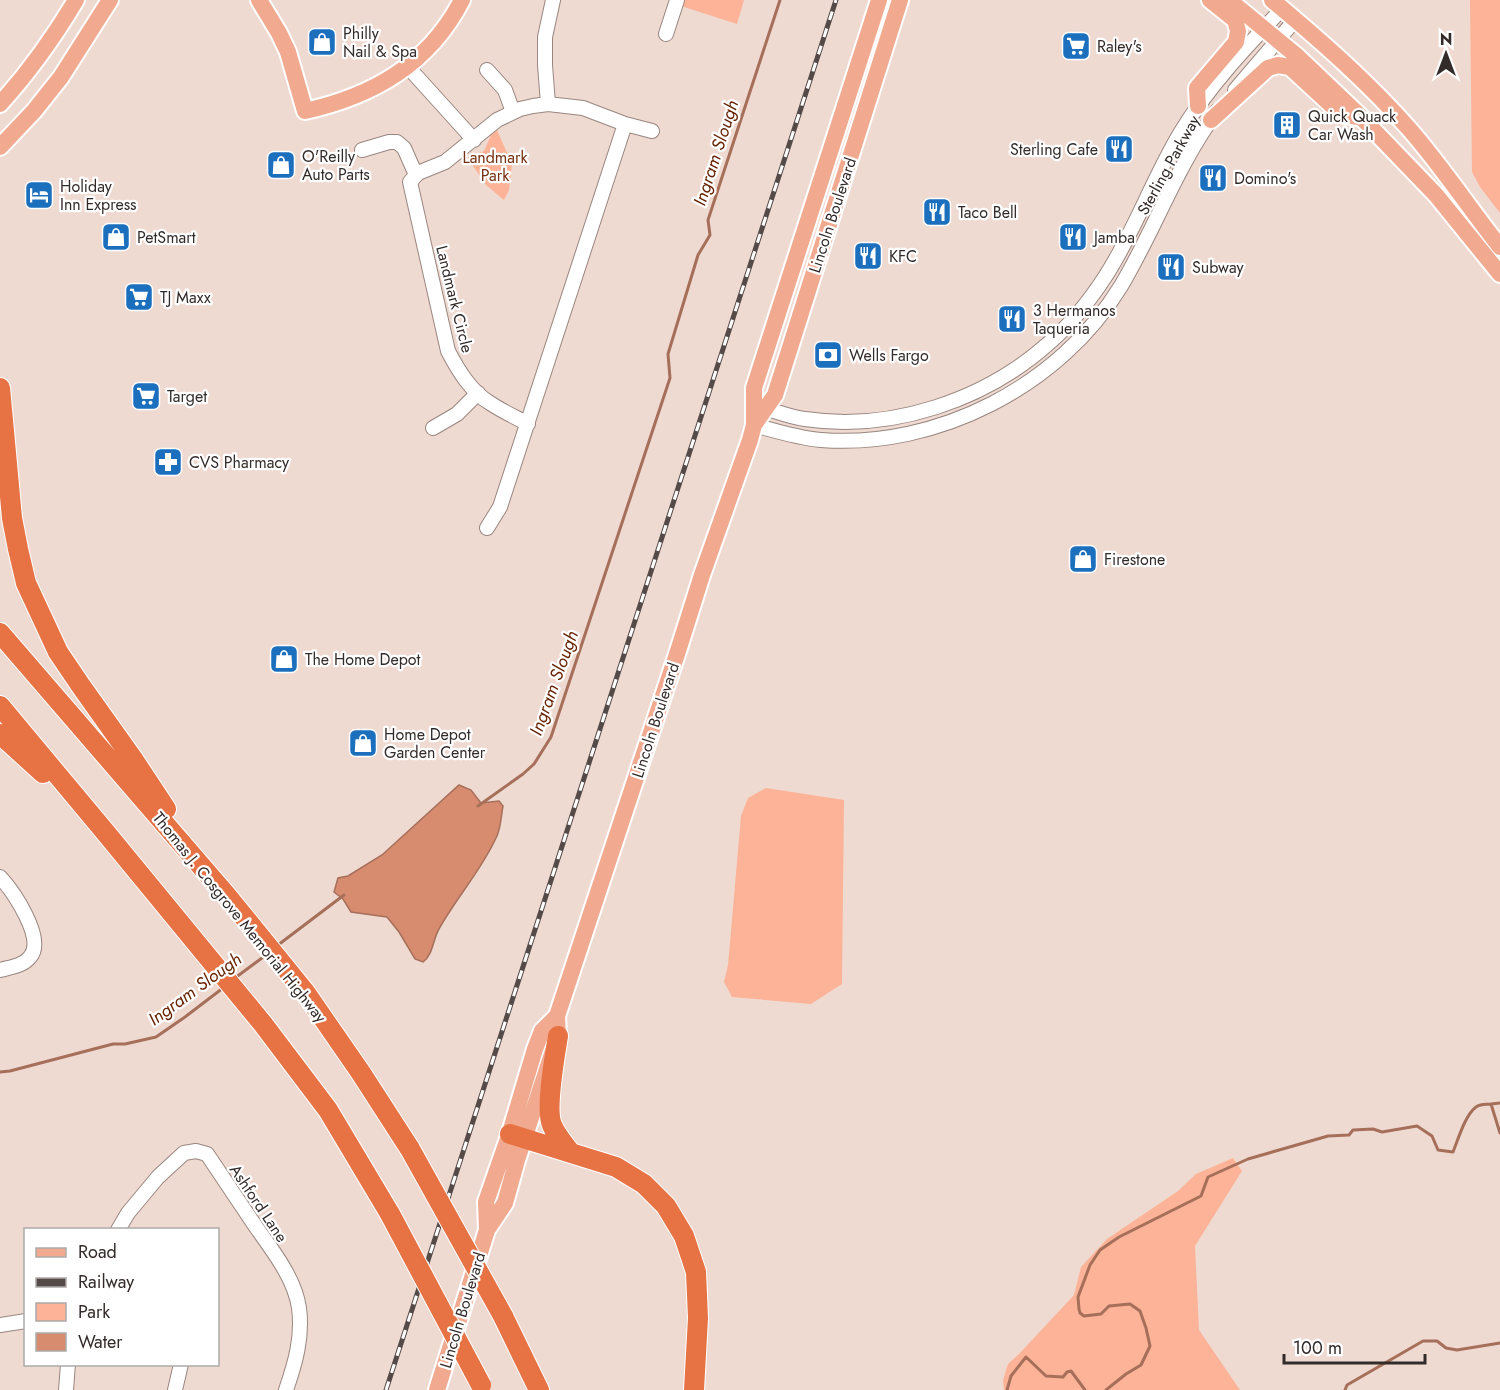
<svg xmlns="http://www.w3.org/2000/svg" width="1500" height="1390" font-family="Jost,sans-serif">
<rect width="100%" height="100%" fill="#efdad2"/>
<path fill="#fcb397" d="M 683,0 L 744,0 L 737,24 L 681,6 Z
M 1470,0 L 1500,0 L 1500,213 L 1480,187 L 1472,172 Z
M 497,130 L 512,164 L 509,190 L 504,200 L 486,185 L 467,157 L 484,151 L 491,135 Z
M 766,788 L 844,800 L 842,984 L 811,1004 L 732,997 L 724,982 L 728,965 L 741,816 L 748,798 Z
M 1233,1158 L 1242,1171 L 1195,1246 L 1199,1330 L 1240,1390 L 1004,1390 L 1003,1380 L 1008,1364 L 1019,1354 L 1074,1295 L 1081,1267 L 1107,1239 L 1178,1191 L 1196,1174 Z"/>
<path fill="#d88c6f" stroke="#a66f5a" stroke-width="1.5" d="M 459,785 L 471,790 L 481,803 L 499,801 L 503,806 C 501,816 501,829 496,838 C 481,871 456,898 439,929 C 433,939 433,955 423,962 L 415,959 L 399,932 L 387,917 L 351,912 L 343,899 L 334,892 L 338,878 L 348,876 L 382,855 Z"/>
<g fill="none" stroke-linecap="round" stroke-linejoin="round">
<path stroke="#a66f5a" stroke-width="3" d="M 478,806 L 523,774 L 534,764 L 551,737 L 670,378 L 668,354 L 698,255 L 710,235 L 708,220 L 780,0
M 278,945 L 344,895
M 235,978 L 266,955
M 0,1072 L 10,1071 L 113,1044 L 125,1044 L 156,1037 L 185,1017 L 223,988
M 1491,1104 L 1500,1103
M 1007,1390 L 1011,1376 L 1026,1357 L 1046,1376 L 1063,1377 L 1067,1372 L 1071,1371 L 1085,1390
M 1106,1390 L 1126,1374 L 1141,1365 L 1150,1346 L 1146,1328 L 1140,1311 L 1130,1304 L 1109,1306 L 1101,1314 L 1084,1316 L 1080,1313 L 1079,1309 L 1078,1297 L 1090,1265 L 1100,1250 L 1119,1237 L 1201,1196 L 1208,1177 L 1248,1159 L 1328,1136 L 1349,1135 L 1353,1130 L 1373,1129 L 1382,1132 L 1417,1126 L 1432,1136 L 1438,1150 L 1453,1152 C 1458,1140 1465,1115 1476,1107 C 1480,1104 1486,1104 1491,1104 L 1500,1133
M 1345,1390 L 1347,1385 L 1423,1341 L 1437,1341 L 1446,1348 L 1457,1350 L 1500,1343"/>
<g stroke="#99867f" stroke-width="16">
<path id="minor" d="M 666,34 L 677,0
M 408,67 L 474,140
M 487,70 L 505,90 L 513,112
M 1235,90 L 1295,20
M 548,104 L 545,65 L 545,37 L 553,0
M 625,124 L 652,131
M 362,150 L 389,142 L 397,142 L 404,148 L 416,175
M 757,406 C 773,410 789,417 805,419 C 892,432 985,400 1049,343 C 1071,324 1090,300 1105,277 C 1135,231 1153,178 1181,132 C 1208,87 1247,46 1282,9
M 754,425 C 776,431 798,438 821,440 C 937,449 1060,386 1121,286 C 1155,229 1177,165 1217,111
M 433,428 L 457,414 L 478,393
M 487,528 L 500,507 L 625,124 L 583,108 L 548,104 L 533,106 L 520,109 L 497,120 L 445,162 L 418,173 L 410,182 L 448,351 C 458,370 471,392 490,403 C 502,411 515,417 528,424
M 0,877 C 13,891 46,939 30,957 C 23,966 11,967 0,970
M 118,1230 L 128,1213 L 158,1177 L 184,1153 L 196,1151 L 207,1154 C 223,1178 240,1203 256,1227 C 273,1251 295,1279 299,1308 C 303,1337 295,1364 286,1390
M 0,1325 L 26,1321
M 66,1390 L 68,1364
M 175,1390 L 181,1364"/>
</g>
<g stroke="#fff" stroke-width="20">
<path id="major" d="M 259,0 L 279,33 L 288,52 L 305,111 C 373,96 429,64 462,0
M 1229,0 L 1297,56 L 1359,115 L 1436,195 L 1500,274
M 1272,0 C 1321,41 1369,83 1411,131 C 1443,168 1470,209 1500,247
M 0,104 C 29,72 54,37 76,0
M 1198,106 L 1197,88 L 1236,42 L 1238,31 L 1235,20 L 1210,0
M 1211,120 L 1268,68 L 1278,65 L 1290,67 L 1341,114 L 1362,118
M 0,147 L 34,111 L 61,77 L 110,0
M 754,425 L 775,395 L 900,0
M 487,1230 L 486,1202 L 509,1136 L 535,1049 L 542,1031 L 557,1016
M 437,1390 L 487,1230 L 505,1203 L 517,1160 L 558,1036 L 557,1016 L 678,651 L 702,575 L 750,440 L 754,425 L 754,388 L 879,0"/>
</g>
<g stroke="#fff" stroke-width="22">
<path id="highway" d="M 0,388 L 12,518 L 18,549 L 26,583 L 58,652 L 81,686 L 133,759 L 166,809
M 0,633 L 227,896 L 305,992 L 361,1073 L 410,1149
M 0,706 L 106,833 L 263,1024 L 328,1110 L 390,1214
M 0,734 L 43,773
M 558,1036 C 555,1055 545,1109 552,1125 C 556,1135 564,1144 570,1152
M 510,1134 L 616,1167 L 644,1184 L 666,1206 L 684,1236 L 696,1272 L 698,1318 L 694,1390
M 503,1316 L 539,1390"/>
</g>
<use href="#minor" stroke="#fff" stroke-width="14"/>
<use href="#major" stroke="#f1aa8f" stroke-width="16"/>
<use href="#highway" stroke="#e77244" stroke-width="20"/>
<g stroke="#544a47" stroke-width="5">
<path id="rail" d="M 386,1390 L 836,0"/>
</g>
<use href="#rail" stroke="#fff" stroke-width="3" stroke-dasharray="9" stroke-linecap="butt"/>
<g stroke="#fff" stroke-width="22" stroke-linecap="butt">
<path id="highway-bridge" d="M 410,1149 L 503,1316
M 390,1214 L 481,1385"/>
</g>
<use href="#highway-bridge" stroke="#e77244" stroke-width="20"/>
</g>
<defs>
<g id="shop-square" transform="scale(1.5)"><rect x="-9" y="-9" width="18" height="18" rx="4" fill="#1b6fbd" stroke="#fff"/><path d="M-5-2.5h2.3a2.7 3.5 0 0 1 5.4 0H5L5.5 6h-11ZM-1.5-2.5h3a1.5 2.3 0 0 0-3 0Z" fill="#fff"/></g>
<g id="supermarket-square" transform="scale(1.5)"><rect x="-9" y="-9" width="18" height="18" rx="4" fill="#1b6fbd" stroke="#fff"/><path d="M-6-5.5h2.5l.6 2H6L4.5 2H-2.5L-4.4-4H-6ZM-1.5 3.2a1.3 1.3 0 1 0 .1 0ZM3 3.2a1.3 1.3 0 1 0 .1 0Z" fill="#fff"/></g>
<g id="building-square" transform="scale(1.5)"><rect x="-9" y="-9" width="18" height="18" rx="4" fill="#1b6fbd" stroke="#fff"/><path d="M-4-6H4V6H1V3H-1V6H-4ZM-2.5-4.3h1.7v1.8h-1.7ZM.8-4.3h1.7v1.8H.8ZM-2.5-1h1.7V.8h-1.7ZM.8-1h1.7V.8H.8Z" fill="#fff"/></g>
<g id="restaurant-square" transform="scale(1.5)"><rect x="-9" y="-9" width="18" height="18" rx="4" fill="#1b6fbd" stroke="#fff"/><path d="M-5-6h1v4h1v-4h1v4h1v-4h1v5L-1.5 .5V6h-2V.5L-5-1ZM5-6V6H3V1.5H1.5Q1.5-4 5-6Z" fill="#fff"/></g>
<g id="hotel-square" transform="scale(1.5)"><rect x="-9" y="-9" width="18" height="18" rx="4" fill="#1b6fbd" stroke="#fff"/><path d="M-6-4.5h1.5V1H6V5H4.5V3h-9V5H-6ZM-4 0a1.8 1.8 0 1 1 3.6 0ZM.5 0V-2.5h3Q6-2.5 6 0Z" fill="#fff"/></g>
<g id="bank-square" transform="scale(1.5)"><rect x="-9" y="-9" width="18" height="18" rx="4" fill="#1b6fbd" stroke="#fff"/><path d="M-6-4H6V4H-6ZM0-2.3a2.3 2.3 0 1 0 0 4.6a2.3 2.3 0 1 0 0-4.6Z" fill="#fff"/></g>
<g id="pharmacy-square" transform="scale(1.5)"><rect x="-9" y="-9" width="18" height="18" rx="4" fill="#1b6fbd" stroke="#fff"/><path d="M-2-6h4v4h4v4h-4v4h-4v-4h-4v-4h4Z" fill="#fff"/></g>
</defs>
<g fill-rule="evenodd">
<use href="#shop-square" x="322" y="42"/>
<use href="#supermarket-square" x="1076" y="46"/>
<use href="#building-square" x="1287" y="125"/>
<use href="#restaurant-square" x="1119" y="149"/>
<use href="#shop-square" x="281" y="165"/>
<use href="#restaurant-square" x="1213" y="178"/>
<use href="#hotel-square" x="39" y="195"/>
<use href="#restaurant-square" x="937" y="212"/>
<use href="#shop-square" x="116" y="237"/>
<use href="#restaurant-square" x="1073" y="237"/>
<use href="#restaurant-square" x="868" y="256"/>
<use href="#restaurant-square" x="1171" y="267"/>
<use href="#supermarket-square" x="139" y="297"/>
<use href="#restaurant-square" x="1012" y="319"/>
<use href="#bank-square" x="828" y="355"/>
<use href="#supermarket-square" x="146" y="396"/>
<use href="#pharmacy-square" x="168" y="462"/>
<use href="#shop-square" x="1083" y="559"/>
<use href="#shop-square" x="284" y="659"/>
<use href="#shop-square" x="363" y="743"/>
</g>
<g text-anchor="middle" stroke-width="4.5" stroke-linejoin="round" paint-order="stroke">
<g font-size="16" fill="#332b29" stroke="#fff" text-anchor="start">
<text x="343" y="39">Philly<tspan x="343" dy="18">Nail &amp; Spa</tspan></text>
<text x="1097" y="52">Raley's</text>
<text x="1308" y="122">Quick Quack<tspan x="1308" dy="18">Car Wash</tspan></text>
<text x="1098" y="155" text-anchor="end">Sterling Cafe</text>
<text x="302" y="162">O'Reilly<tspan x="302" dy="18">Auto Parts</tspan></text>
<text x="1234" y="184">Domino's</text>
<text x="60" y="192">Holiday<tspan x="60" dy="18">Inn Express</tspan></text>
<text x="958" y="218">Taco Bell</text>
<text x="137" y="243">PetSmart</text>
<text x="1094" y="243">Jamba</text>
<text x="889" y="262">KFC</text>
<text x="1192" y="273">Subway</text>
<text x="160" y="303">TJ Maxx</text>
<text x="1033" y="316">3 Hermanos<tspan x="1033" dy="18">Taqueria</tspan></text>
<text x="849" y="361">Wells Fargo</text>
<text x="167" y="402">Target</text>
<text x="189" y="468">CVS Pharmacy</text>
<text x="1104" y="565">Firestone</text>
<text x="305" y="665">The Home Depot</text>
<text x="384" y="740">Home Depot<tspan x="384" dy="18">Garden Center</tspan></text>
</g>
<g font-size="16" fill="#752f11" stroke="#fff">
<text x="495" y="163">Landmark<tspan x="495" dy="18">Park</tspan></text>
</g>
<g font-size="16" fill="#332b29" stroke="#fff">
<text transform="translate(1168 165) rotate(-61)" y="6">Sterling Parkway</text>
<text transform="translate(832 215) rotate(-72)" y="6">Lincoln Boulevard</text>
<text transform="translate(455 299) rotate(76)" y="6">Landmark Circle</text>
<text transform="translate(655 720) rotate(-72)" y="6">Lincoln Boulevard</text>
<text transform="translate(240 917) rotate(51)" y="6">Thomas J. Cosgrove Memorial Highway</text>
<text transform="translate(259 1203) rotate(56)" y="6">Ashford Lane</text>
<text transform="translate(462 1310) rotate(-73)" y="6">Lincoln Boulevard</text>
</g>
<g font-size="18" font-style="italic" fill="#682303" stroke="#fff">
<text transform="translate(716 153) rotate(-72)" y="6">Ingram Slough</text>
<text transform="translate(554 683) rotate(-70)" y="6">Ingram Slough</text>
<text transform="translate(195 989) rotate(-36)" y="6">Ingram Slough</text>
</g>
</g>
<rect x="24" y="1228" width="195" height="138" fill="#ffffff" stroke="#adaaa9" stroke-width="1.5"/>
<rect x="36" y="1248" width="30" height="9" fill="#f1aa8f" stroke="#adaaa9" stroke-width="1.5"/>
<text x="78" y="1258" font-size="18" fill="#332b29">Road</text>
<rect x="36" y="1278" width="30" height="9" fill="#544a47" stroke="#adaaa9" stroke-width="1.5"/>
<text x="78" y="1288" font-size="18" fill="#332b29">Railway</text>
<rect x="36" y="1303" width="30" height="18" fill="#fcb397" stroke="#adaaa9" stroke-width="1.5"/>
<text x="78" y="1318" font-size="18" fill="#332b29">Park</text>
<rect x="36" y="1333" width="30" height="18" fill="#d88c6f" stroke="#adaaa9" stroke-width="1.5"/>
<text x="78" y="1348" font-size="18" fill="#332b29">Water</text>
<g transform="translate(1446 54)" stroke="#ffffff" stroke-width="4.5" paint-order="stroke">
<path d="M0-4.5L10 22L0 15L-10 22Z" fill="#332b29"/>
<text y="-9" font-size="16" font-weight="bold" text-anchor="middle" fill="#332b29">N</text>
</g>
<path d="M1284 1354v9h141v-9" fill="none" stroke="#332b29" stroke-width="3"/>
<text x="1293" y="1354" font-size="18" fill="#332b29" stroke="#ffffff" stroke-width="4.5" paint-order="stroke">100 m</text>
</svg>
